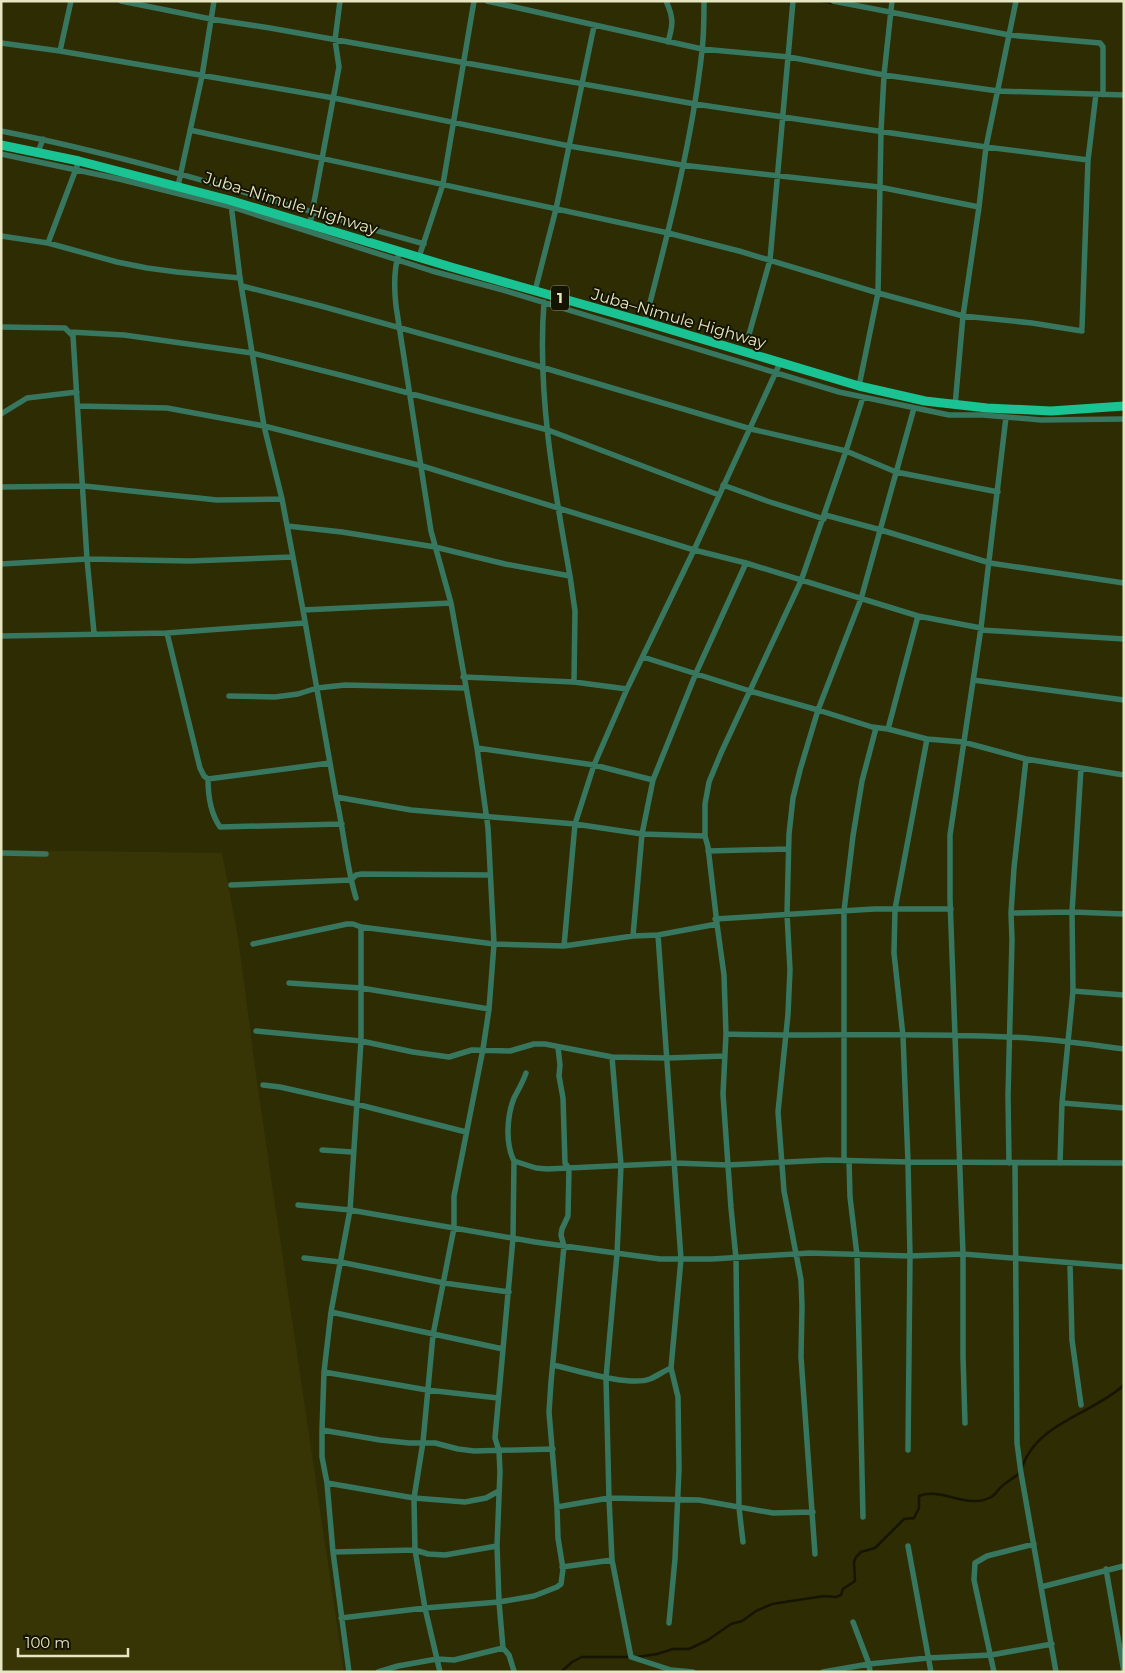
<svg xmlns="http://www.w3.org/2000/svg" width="1125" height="1673" font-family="Montserrat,sans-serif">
<rect width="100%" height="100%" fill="#2e2c03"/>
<path fill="#373506" d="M 1,850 L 222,853 L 238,937 L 257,1082 L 344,1672 L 1,1672 Z"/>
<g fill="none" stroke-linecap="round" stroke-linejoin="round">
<path stroke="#161500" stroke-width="2.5" d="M 820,1 L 832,3
M 1022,1467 C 1038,1422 1091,1415 1124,1385
M 637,1657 L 657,1654 L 673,1649 L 689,1649 L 708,1640 L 731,1624 L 742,1621 L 756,1611 L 772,1604 L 824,1596 L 836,1597 L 841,1595 L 843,1589 L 855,1581 L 854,1562 L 856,1557 L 861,1552 L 875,1548 L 904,1519 L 914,1518 L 919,1508 L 919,1496 C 942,1487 968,1510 991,1497 C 996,1495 998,1489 1002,1486 C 1008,1481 1015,1477 1021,1472
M 561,1672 L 572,1662 L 582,1657 L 629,1657"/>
<path stroke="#377760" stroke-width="5.5" d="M 121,1 L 211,19 L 270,28 L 695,104 L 986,147 L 1088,160
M 487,1 L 702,49 L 789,57 L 884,75 L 998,91 L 1124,95
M 666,1 C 674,18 673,25 668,42
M 833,1 L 1009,35 L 1100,43 L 1103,47 L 1103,95
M 1,43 L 60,51 L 334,98 L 569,146 L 682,165 L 879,187 L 979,207
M 60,51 L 71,1
M 190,130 L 668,233 L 739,251 L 878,293 L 963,316 L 1032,323 L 1082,331
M 1,131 C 144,159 283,205 424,244
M 38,152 L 43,139
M 1,154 L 119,179 L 232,207 L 432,271 L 503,290 L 839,392 L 949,415 L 983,415 L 1041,420 L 1124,419
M 178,186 L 202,76 L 214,1
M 231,204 L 240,278 L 264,426 L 282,499 L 303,610 L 336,797 C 344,831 346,865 356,898
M 310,224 L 339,67 L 335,40 L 340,1
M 1,236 L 48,243 L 117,262 L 147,268 L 177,272 L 240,278
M 48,243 L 79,161
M 400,251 C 393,268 394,288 396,306 L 431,531 L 451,603 L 477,748 L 488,828 L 494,944 L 489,1009 L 483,1049 L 454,1196 L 454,1228 L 433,1335 L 423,1442 L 414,1498 L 415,1550 L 425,1608 L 440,1672
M 419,257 L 443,184 L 474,1
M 242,286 L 321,306 L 541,367 L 751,429 L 846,451 L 896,472 L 998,492
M 535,291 L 556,209 L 594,26
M 645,322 C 668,233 692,142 702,51 C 704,34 704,18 704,1
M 1,327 L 65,328 L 73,336 L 87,559 L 94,633
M 1082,328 L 1088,160 L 1096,94
M 70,332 L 124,335 L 252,353 L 344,376 L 548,430 L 719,495
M 748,338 L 770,260 L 793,1
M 859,386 L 878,293 L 881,131 L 884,75 L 892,1
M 78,406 L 167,408 L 264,426 L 422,466 L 694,550 L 746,563 L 918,616 L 981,628
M 955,406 L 963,316 L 979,207 L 986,147 L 1016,1
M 1,414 L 27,398 L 77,392
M 723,485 L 767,501 L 824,519
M 1,487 L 84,486 L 217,500 L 282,499
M 825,515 L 881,530 L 990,563 L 1124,583
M 287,526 L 342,532 L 435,547 L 505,564 L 570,576 C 554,486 537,394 544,302
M 1,564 L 87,559 L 190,561 L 292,557
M 570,576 L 575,611 L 574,682
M 303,610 L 451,603
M 981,630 L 1124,639
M 167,633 L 200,768 L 204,776 L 208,779 L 330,763
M 1,636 L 167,633 L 305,623
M 643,657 L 750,691 L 818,710 L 872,727 L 888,729 L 927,739 L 963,742 L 1026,759 L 1124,775
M 463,677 L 574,682 L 627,689
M 973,680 L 1124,700
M 229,696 L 275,697 L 298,694 L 317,688 L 345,685 L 465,688
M 888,729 L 918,616
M 477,748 L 594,765 L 653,780 L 696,673 L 746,563
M 208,779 C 208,795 211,814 220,827 L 342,824
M 336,797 L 411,810 L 575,824 L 642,834 L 705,836
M 708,851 L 788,849
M 1,853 L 46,854
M 231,885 L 351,880 L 356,875 L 362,874 L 490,875
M 1011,913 L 1072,912 L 1124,914
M 715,919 L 874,909 L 951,909
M 717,924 L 724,975 L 726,1034 C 820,1037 914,1032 1007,1037 C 1046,1038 1085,1044 1124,1049
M 658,935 L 681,1259 L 671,1368 L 678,1397 L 679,1469 L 675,1559 L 669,1623
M 633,936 L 642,834 L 653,780
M 253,944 L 347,924 L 353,924 L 361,927 L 494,944 L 564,946 L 633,936 L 658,935 L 717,924 L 708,847 L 705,836 L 705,804 L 709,782 L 721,753 L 801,581 L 846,451 L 863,397
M 564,946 L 575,824 L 594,765 L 627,689 L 694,550 L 780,363
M 289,983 L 361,988 L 489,1009
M 1073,991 L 1124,995
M 256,1031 L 361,1041 L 413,1052 L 449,1057 L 472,1050 L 510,1051 L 534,1044 L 545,1044 L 612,1057 L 667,1058 L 725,1056
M 726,1034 L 723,1094 L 731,1208 L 736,1258 L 739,1508 L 743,1542
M 612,1057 L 621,1165 L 617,1254 L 606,1378 L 609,1498 L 612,1560 L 631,1657 L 671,1670 L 667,1672
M 526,1073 C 523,1082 518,1090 514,1098 C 507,1116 505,1143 514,1161 L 536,1168 L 547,1169 L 675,1163 L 728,1165 L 827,1160 L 908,1162 L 1124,1163
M 263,1085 L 280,1087 L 356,1104 L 466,1132
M 1062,1103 L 1124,1108
M 322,1150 L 352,1152
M 844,1161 L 844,911 L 853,836 L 862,781 L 876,728
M 849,1161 L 850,1197 L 857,1255 L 863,1517
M 1009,1163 L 1008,1096 L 1012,940 L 1011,913 L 1014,868 L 1026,759
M 1015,1163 L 1017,1443 L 1021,1473 L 1056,1672
M 1060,1163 L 1062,1103 L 1073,991 L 1072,912 L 1081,768
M 298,1205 L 350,1210 L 535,1242 L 660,1259 L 712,1259 L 810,1253 L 910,1256 L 963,1254 L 1124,1267
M 304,1258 L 340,1262 L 444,1283 L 509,1292
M 1070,1264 L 1072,1340 L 1081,1405
M 331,1312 L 503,1349
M 553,1365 C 576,1370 629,1387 650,1379 C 657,1376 664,1371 671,1368
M 324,1372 L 427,1390 L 498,1398
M 965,1423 L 963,1357 L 963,1254 L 950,899 L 950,835 L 981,628 L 1006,417
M 322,1430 L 380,1440 L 409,1443 L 435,1443 L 458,1449 L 474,1451 L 553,1449
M 908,1450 L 910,1256 L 908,1162 L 903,1036 L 894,953 L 895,909 L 927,739
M 327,1483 L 414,1498 L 465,1502 L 486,1498 L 499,1491
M 557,1507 L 609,1498 L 699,1500 L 773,1513 L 813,1512
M 908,1546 L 931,1672
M 333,1552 L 415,1550 L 428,1554 L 445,1555 L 497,1546
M 815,1554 L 801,1357 L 802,1306 L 801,1280 L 784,1191 L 778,1112 L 788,1014 L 790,970 L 787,914 L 789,834 L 793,798 L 800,770 L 818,710 L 861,599 L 914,408
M 562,1567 L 612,1560
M 1106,1569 L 1124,1672
M 1041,1587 L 1124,1566
M 341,1618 L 425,1608 L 499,1602 L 534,1596 L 557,1587 L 561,1584 L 563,1569 L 558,1538 L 557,1507 L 549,1412 L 551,1382 L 564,1246 L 561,1235 L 562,1229 L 568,1216 L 569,1168 L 565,1163 L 563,1098 L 559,1076 L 560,1065 L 558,1047
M 853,1622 L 869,1664 L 870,1672
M 671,1670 L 693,1672
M 514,1671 L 509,1655 L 503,1648 L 499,1602 L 497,1546 L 500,1472 L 499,1451 L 495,1438 L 513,1238 L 514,1161
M 349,1672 L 333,1552 L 327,1483 L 322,1457 L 322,1430 L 324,1372 L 331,1312 L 350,1210 L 361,1041 L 361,927
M 378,1672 L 398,1666 L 437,1659 L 454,1660 L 503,1648
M 823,1672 L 869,1664 L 928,1658 L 991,1655 L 1052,1644
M 994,1672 L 974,1580 L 975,1563 L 987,1556 L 1034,1544"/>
<path stroke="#19c394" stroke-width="9" d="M 1,145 L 79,161 L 229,200 L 451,267 L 645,322 L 859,386 L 925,401 L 987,408 L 1051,411 L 1124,406"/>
</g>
<g text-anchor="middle" stroke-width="4" stroke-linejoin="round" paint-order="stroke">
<rect fill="#151400" stroke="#a7a788" stroke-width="1" x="551" y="285.5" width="18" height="25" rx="4"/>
<g font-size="15" font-weight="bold" fill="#e6e6c2">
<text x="560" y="303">1</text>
</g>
<g font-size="16" fill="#e6e6c2" stroke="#151400">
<text transform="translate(291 203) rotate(17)" y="6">Juba–Nimule Highway</text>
<text transform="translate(679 318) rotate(16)" y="6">Juba–Nimule Highway</text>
</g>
</g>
<rect width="1125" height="1673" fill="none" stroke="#e6e6c2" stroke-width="5"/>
<path d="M18 1648v8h110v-8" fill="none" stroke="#e6e6c2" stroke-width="2.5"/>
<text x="25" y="1648" font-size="15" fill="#e6e6c2" stroke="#151400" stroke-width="4" paint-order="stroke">100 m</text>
</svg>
